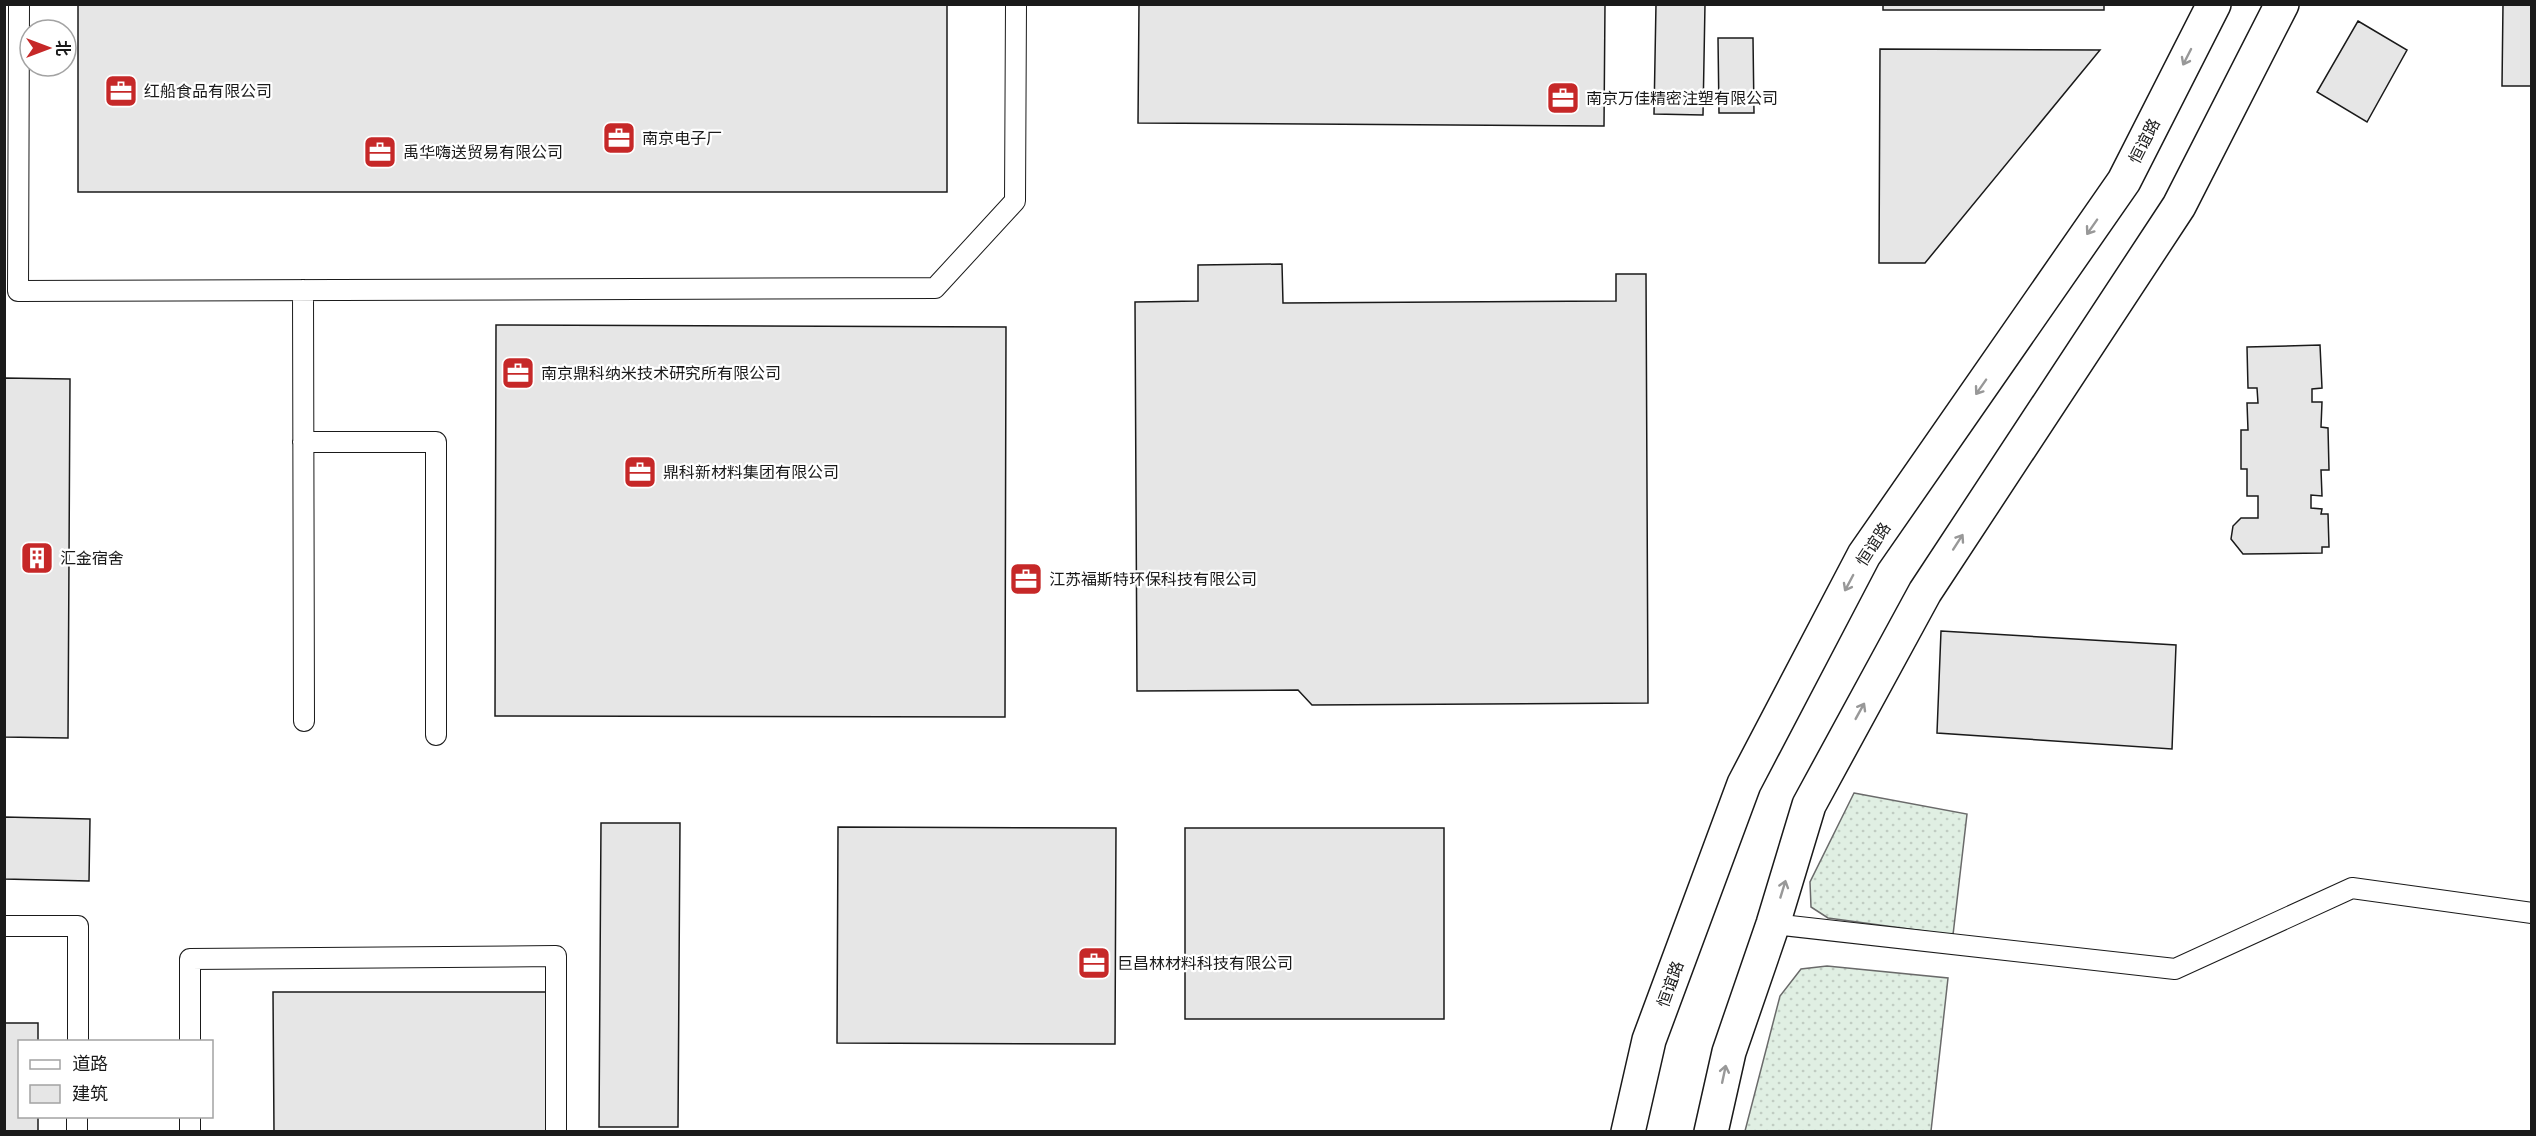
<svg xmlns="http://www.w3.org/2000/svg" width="2536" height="1136" font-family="Barlow,'Noto Sans SC',sans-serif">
<defs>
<pattern id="grass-dots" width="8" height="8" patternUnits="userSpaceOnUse" patternTransform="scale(1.5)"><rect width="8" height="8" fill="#e0efe3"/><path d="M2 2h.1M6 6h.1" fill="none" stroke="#c0ccc2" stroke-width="1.8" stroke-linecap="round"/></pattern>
</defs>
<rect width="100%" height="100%" fill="#fff"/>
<path fill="url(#grass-dots)" stroke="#6a6a6a" stroke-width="1.5" d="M 1854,793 L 1967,814 L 1953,935 L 1828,918 L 1811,907 L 1810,882 Z
M 1827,966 L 1948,978 L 1931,1131 L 1745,1131 L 1780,996 L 1801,969 Z"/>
<path fill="#e6e6e6" stroke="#1a1a1a" stroke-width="1.5" d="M 78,4 L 947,4 L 947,192 L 78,192 Z
M 1139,4 L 1605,4 L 1604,126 L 1138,123 Z
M 1656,4 L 1705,4 L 1703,115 L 1654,114 Z
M 1883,4 L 2104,4 L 2104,10 L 1883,10 Z
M 2503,4 L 2532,4 L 2532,86 L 2502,86 Z
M 2358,21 L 2407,50 L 2367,122 L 2317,92 Z
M 1718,38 L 1753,38 L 1754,113 L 1719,113 Z
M 1880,49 L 2100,50 L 1925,263 L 1879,263 Z
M 1282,264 L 1283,303 L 1616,301 L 1616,274 L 1646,274 L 1648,703 L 1312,705 L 1298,690 L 1137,691 L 1135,302 L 1198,301 L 1198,265 Z
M 496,325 L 1006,327 L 1005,717 L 495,716 Z
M 2320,345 L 2322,388 L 2312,389 L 2312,402 L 2322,402 L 2321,427 L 2328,428 L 2329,470 L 2321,470 L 2322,496 L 2311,495 L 2311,508 L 2322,509 L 2321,514 L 2328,514 L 2329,547 L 2322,547 L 2322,553 L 2243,554 L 2231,539 L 2233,526 L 2241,518 L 2258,518 L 2258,496 L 2247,496 L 2247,469 L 2241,469 L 2241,430 L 2248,430 L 2247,403 L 2258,403 L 2257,388 L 2248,388 L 2247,347 Z
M 4,378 L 70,379 L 68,738 L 4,737 Z
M 1941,631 L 2176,645 L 2172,749 L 1937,733 Z
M 4,817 L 90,819 L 89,881 L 4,879 Z
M 601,823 L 680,823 L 678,1127 L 599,1127 Z
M 838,827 L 1116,828 L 1115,1044 L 837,1043 Z
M 1185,828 L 1444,828 L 1444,1019 L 1185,1019 Z
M 273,992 L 549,992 L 549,1132 L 274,1132 Z
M 4,1023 L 38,1023 L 38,1042 L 20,1042 L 20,1116 L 38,1116 L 38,1132 L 4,1132 Z"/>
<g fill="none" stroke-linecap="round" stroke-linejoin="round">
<g stroke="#1a1a1a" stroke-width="22">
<path id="service" d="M 19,4 L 18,291 L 935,288 L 1015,201 L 1016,4
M 303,290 L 304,721
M 303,442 L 436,442 L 436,735
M 1773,924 L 2175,969 L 2352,888 L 2532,913
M 4,926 L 78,926 L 78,1042
M 190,1042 L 190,959 L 556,956 L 556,1132
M 190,1116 L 190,1132
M 77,1132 L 77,1116"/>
</g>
<g stroke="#1a1a1a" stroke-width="36">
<path id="secondary" d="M 1628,1132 L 1649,1040 L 1744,784 L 1864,555 L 2124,181 L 2214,4
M 1711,1132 L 1729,1052 L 1773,924 L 1809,805 L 1925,592 L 2179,206 L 2282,4"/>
</g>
<use href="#service" stroke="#fff" stroke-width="20"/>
<use href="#secondary" stroke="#fff" stroke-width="33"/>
</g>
<defs><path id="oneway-shaft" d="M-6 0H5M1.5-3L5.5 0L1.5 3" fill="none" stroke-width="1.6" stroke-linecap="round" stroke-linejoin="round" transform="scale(1.5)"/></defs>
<g stroke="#989898">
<use href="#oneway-shaft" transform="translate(2187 57) rotate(117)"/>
<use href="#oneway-shaft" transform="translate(2092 227) rotate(125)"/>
<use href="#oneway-shaft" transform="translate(1981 387) rotate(125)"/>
<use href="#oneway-shaft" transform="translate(1958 542) rotate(-57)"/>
<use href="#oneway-shaft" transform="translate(1849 583) rotate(118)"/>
<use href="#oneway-shaft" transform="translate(1860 711) rotate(-61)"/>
<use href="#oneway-shaft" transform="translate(1783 889) rotate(-73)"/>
<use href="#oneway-shaft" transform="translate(1724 1074) rotate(-78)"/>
</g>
<defs>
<g id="office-square" transform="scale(1.725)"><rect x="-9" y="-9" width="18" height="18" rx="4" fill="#c62828" stroke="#fff"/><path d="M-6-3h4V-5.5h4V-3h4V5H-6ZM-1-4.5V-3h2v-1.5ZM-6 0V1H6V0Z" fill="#fff"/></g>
<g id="building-square" transform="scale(1.725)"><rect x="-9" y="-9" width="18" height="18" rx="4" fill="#c62828" stroke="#fff"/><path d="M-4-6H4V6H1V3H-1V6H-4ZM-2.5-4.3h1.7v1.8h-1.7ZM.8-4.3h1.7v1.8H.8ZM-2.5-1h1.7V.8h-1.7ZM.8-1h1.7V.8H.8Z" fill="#fff"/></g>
</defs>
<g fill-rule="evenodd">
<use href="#office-square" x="121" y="91"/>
<use href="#office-square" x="1563" y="98"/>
<use href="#office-square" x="619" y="138"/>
<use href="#office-square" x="380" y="152"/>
<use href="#office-square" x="518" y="373"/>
<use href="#office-square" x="640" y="472"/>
<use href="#building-square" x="37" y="558"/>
<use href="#office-square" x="1026" y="579"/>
<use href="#office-square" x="1094" y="963"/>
</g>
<g text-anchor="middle" stroke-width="4.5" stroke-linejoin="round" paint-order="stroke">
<g font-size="16" fill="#1a1a1a" stroke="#fff" text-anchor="start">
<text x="144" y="97">红船食品有限公司</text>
<text x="1586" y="104">南京万佳精密注塑有限公司</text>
<text x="642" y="144">南京电子厂</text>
<text x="403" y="158">禹华嗨送贸易有限公司</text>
<text x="541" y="379">南京鼎科纳米技术研究所有限公司</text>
<text x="663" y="478">鼎科新材料集团有限公司</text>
<text x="60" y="564">汇金宿舍</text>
<text x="1049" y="585">江苏福斯特环保科技有限公司</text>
<text x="1117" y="969">巨昌林材料科技有限公司</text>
</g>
<g font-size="16" fill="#1a1a1a" stroke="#fff">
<text transform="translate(2144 141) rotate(-63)" y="6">恒谊路</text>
<text transform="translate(1873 544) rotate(-57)" y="6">恒谊路</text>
<text transform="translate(1670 984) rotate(-70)" y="6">恒谊路</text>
</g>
</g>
<rect width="2536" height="1136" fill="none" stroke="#1a1a1a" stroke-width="12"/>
<rect x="18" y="1040" width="195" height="78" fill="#ffffff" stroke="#a3a3a3" stroke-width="1.5"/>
<rect x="30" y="1060" width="30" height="9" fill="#ffffff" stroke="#a3a3a3" stroke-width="1.5"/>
<text x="72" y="1070" font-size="18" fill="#1a1a1a">道路</text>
<rect x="30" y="1085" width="30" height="18" fill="#e6e6e6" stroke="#a3a3a3" stroke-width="1.5"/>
<text x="72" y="1100" font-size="18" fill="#1a1a1a">建筑</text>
<g transform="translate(48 48) rotate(90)"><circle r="28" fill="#ffffff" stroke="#a3a3a3" stroke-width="1.5"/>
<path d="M0-4.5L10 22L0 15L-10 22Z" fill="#c62828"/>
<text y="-9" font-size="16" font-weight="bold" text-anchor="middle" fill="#1a1a1a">北</text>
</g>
</svg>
